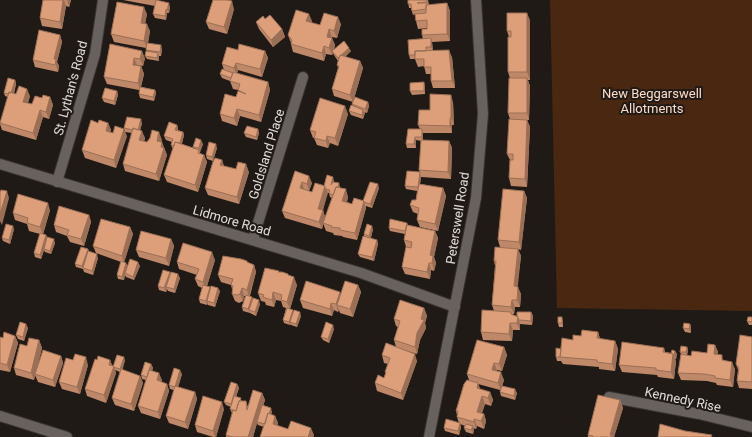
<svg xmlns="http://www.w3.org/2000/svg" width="752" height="437" font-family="Roboto,sans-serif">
<rect width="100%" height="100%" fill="#201a17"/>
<path fill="#492711" d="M 550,0 L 752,0 L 752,311 L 557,308 Z"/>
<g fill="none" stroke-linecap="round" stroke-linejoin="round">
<g stroke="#383433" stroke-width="12">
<path id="minor" d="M 0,164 L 361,273 L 455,307
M 57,182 L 95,54 L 103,0
M 253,239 L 303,77
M 609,397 L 699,414 L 752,427
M 429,437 L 476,198 L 483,114 L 476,0"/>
</g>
<g stroke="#383433" stroke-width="12">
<path id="secondary" d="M 0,416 L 67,437"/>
</g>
<use href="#minor" stroke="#68615d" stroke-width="10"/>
<use href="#secondary" stroke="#68615d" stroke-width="10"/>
</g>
<path fill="#be8869" d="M 43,0 L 71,0 L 69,7 L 66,6 L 62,29 L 42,26 L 40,18 Z
M 123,0 L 158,0 L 158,1 L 170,7 L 169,13 L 167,13 L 166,20 L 155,18 L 153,14 L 155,6 Z
M 408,0 L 428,0 L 429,5 L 447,3 L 450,11 L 450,41 L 432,42 L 433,51 L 452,57 L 455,88 L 433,88 L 431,81 L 431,74 L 426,74 L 424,66 L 418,67 L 415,59 L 410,59 L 409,55 L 423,39 L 422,35 L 427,29 L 427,28 L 418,29 L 416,21 L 415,14 L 413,15 L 411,8 L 409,8 Z
M 234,9 L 227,34 L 209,29 L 206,22 Z
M 147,14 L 145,23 L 150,31 L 148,43 L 162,49 L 161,56 L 159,56 L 159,61 L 147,59 L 145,56 L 147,51 L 146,48 L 114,42 L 111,34 Z
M 530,20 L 530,80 L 528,80 L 530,86 L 529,120 L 527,120 L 530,127 L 527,187 L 511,186 L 509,178 L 510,160 L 507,154 L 510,119 L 508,113 L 510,78 L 508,72 L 509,37 L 507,31 Z
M 312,21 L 311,23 L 320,25 L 341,24 L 337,38 L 332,37 L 332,38 L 335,45 L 334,50 L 351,51 L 345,57 L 360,61 L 363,68 L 353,102 L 334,96 L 332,89 L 338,68 L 337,65 L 338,61 L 334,55 L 333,53 L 332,55 L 326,54 L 324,61 L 293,52 L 291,44 L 291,43 L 288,35 Z
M 256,22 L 282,29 L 285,37 L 273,47 L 259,29 Z
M 60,35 L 62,42 L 57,62 L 59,66 L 58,72 L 35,67 L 33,60 Z
M 110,44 L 145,58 L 143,66 L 137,65 L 137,66 L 141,66 L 144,74 L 141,87 L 155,90 L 156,93 L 154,101 L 140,98 L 139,94 L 139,90 L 107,84 L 104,77 Z
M 238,50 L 265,51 L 268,58 L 262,77 L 238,70 L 237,74 L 268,82 L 270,90 L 261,122 L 240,116 L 237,126 L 222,121 L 220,114 L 236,97 L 239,92 L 238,90 L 233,89 L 230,81 L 222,78 L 220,74 L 224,70 L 222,64 Z
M 15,80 L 16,84 L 14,94 L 30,96 L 28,103 L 32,104 L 42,98 L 50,97 L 53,105 L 49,119 L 43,117 L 36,140 L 2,130 L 0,124 L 8,97 L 5,96 L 4,93 Z
M 425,86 L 425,94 L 412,95 L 410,91 Z
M 117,91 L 118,95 L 115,105 L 104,102 L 102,98 Z
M 368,102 L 369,106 L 367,113 L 364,112 L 365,113 L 363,119 L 351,115 L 349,111 L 353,106 L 352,104 Z
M 453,102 L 454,125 L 452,125 L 452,133 L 423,133 L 423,140 L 449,141 L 452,148 L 451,179 L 421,177 L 420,184 L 443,188 L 446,196 L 438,231 L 420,227 L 417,220 L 418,214 L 413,212 L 410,205 L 416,200 L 417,191 L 406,189 L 405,186 L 420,172 L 419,170 L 421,141 L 416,140 L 416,148 L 407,148 L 406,144 L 420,129 L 418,125 L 430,110 Z
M 348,114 L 338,146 L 330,143 L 328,148 L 317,145 L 314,138 L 313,138 L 310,130 Z
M 98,123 L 108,123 L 111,130 L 110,132 L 127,136 L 116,168 L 85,158 L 82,150 Z
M 142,123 L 140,130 L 145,138 L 144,142 L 147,142 L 162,140 L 161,142 L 165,150 L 167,155 L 159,181 L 125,171 L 123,164 L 132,133 L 125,132 L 124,128 Z
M 177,125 L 178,128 L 178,130 L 183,132 L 184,135 L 182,144 L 194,148 L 193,147 L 203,144 L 200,152 L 200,153 L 204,155 L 207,162 L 198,192 L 167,182 L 164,175 L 173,149 L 171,145 L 172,142 L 166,140 L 164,136 Z
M 258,129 L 259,133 L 257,140 L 246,137 L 244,133 Z
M 217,148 L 213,161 L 222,160 L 224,166 L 249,172 L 239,204 L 208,195 L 205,188 L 213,161 L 207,159 L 206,155 Z
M 295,171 L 312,183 L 309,191 L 312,192 L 334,181 L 334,182 L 339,183 L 340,188 L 348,197 L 347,202 L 352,204 L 363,201 L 379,188 L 372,208 L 366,206 L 366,208 L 357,240 L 343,237 L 342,236 L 334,235 L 333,233 L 326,231 L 323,223 L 332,198 L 330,197 L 329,193 L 327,193 L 323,210 L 325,217 L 322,229 L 285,218 L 282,211 Z
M 524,191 L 527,198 L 521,250 L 518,249 L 521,256 L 517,287 L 521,294 L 520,307 L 515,307 L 514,314 L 512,314 L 512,315 L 517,316 L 531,312 L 533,316 L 532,325 L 520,324 L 520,330 L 513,330 L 512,341 L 483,340 L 481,332 L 494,311 L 492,305 L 495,266 L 494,261 L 500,247 L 498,240 Z
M 50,210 L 43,234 L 46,235 L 47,237 L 55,243 L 51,254 L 45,252 L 44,250 L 41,259 L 35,257 L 34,253 L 40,234 L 29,231 L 27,224 L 15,220 L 13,213 Z
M 89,215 L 91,222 L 84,246 L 70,242 L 67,236 L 56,232 L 54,225 Z
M 407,223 L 408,225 L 435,231 L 438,238 L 434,257 L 436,263 L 434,271 L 431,270 L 430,279 L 405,274 L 402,267 L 406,247 L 404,240 L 405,234 L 390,231 L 389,228 Z
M 130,227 L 133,234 L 124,262 L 127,265 L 140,266 L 134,280 L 126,277 L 125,275 L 124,280 L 118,279 L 117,275 L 121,262 L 96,253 L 93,246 Z
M 14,229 L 10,244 L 3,241 L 2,238 Z
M 373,229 L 371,238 L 377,240 L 378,244 L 374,261 L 360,257 L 358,254 L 364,236 L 364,234 Z
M 171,239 L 174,246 L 169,266 L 139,257 L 136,250 Z
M 88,249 L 89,252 L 98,258 L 93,275 L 84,272 L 83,269 L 76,267 L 75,264 Z
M 215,260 L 207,286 L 210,287 L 211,288 L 220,291 L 215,307 L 208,305 L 208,303 L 207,305 L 200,303 L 199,299 L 202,288 L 198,286 L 195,279 L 197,275 L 179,269 L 177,262 Z
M 248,263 L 254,265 L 256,272 L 250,296 L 260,304 L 256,316 L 250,313 L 250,312 L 250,313 L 243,311 L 242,307 L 245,296 L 244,296 L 243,301 L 239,303 L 235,301 L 232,294 L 232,289 L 231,285 L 221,282 L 218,275 Z
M 170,272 L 171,274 L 180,278 L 175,293 L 168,291 L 167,289 L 166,292 L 159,290 L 158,286 Z
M 279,272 L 288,274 L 289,276 L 297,285 L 290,309 L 301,316 L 297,327 L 291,325 L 291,324 L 290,325 L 284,323 L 283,320 L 286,308 L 283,307 L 281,301 L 276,300 L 274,307 L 266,305 L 265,302 L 261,301 L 258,293 Z
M 358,285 L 361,292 L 353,317 L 340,313 L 339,310 L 338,312 L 334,310 L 332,316 L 303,308 L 300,300 L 341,294 Z
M 424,308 L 427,316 L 425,323 L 426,328 L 420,340 L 417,354 L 404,350 L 417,361 L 403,400 L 377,391 L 375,383 L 384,378 L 386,374 L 385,372 L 388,364 L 384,363 L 382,355 L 396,347 L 394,340 L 398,327 L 396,326 L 394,319 Z
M 752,317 L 752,325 L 749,325 L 747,321 Z
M 563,321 L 563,327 L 559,327 L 558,323 Z
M 690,324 L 691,327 L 691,333 L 685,332 L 683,328 Z
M 28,328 L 24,341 L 18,339 L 16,335 Z
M 334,329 L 329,343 L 323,340 L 321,337 Z
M 598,332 L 600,339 L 615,341 L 618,349 L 615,371 L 599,369 L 599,367 L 563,364 L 561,361 L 557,361 L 556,357 L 561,349 L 573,340 L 581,336 Z
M 15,336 L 18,343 L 10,372 L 0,370 L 0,337 L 3,338 Z
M 752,337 L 752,389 L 739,388 L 737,381 L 738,370 L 736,364 Z
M 39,340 L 42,348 L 36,372 L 61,356 L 63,363 L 55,387 L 38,382 L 35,375 L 34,380 L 16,375 L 14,368 L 27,346 Z
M 715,345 L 718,352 L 717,355 L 735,369 L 733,387 L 717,385 L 716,383 L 707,381 L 681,380 L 678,373 L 681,354 L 680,352 L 687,347 L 688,350 L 687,355 L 691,356 L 707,353 Z
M 504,347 L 507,355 L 502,371 L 497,370 L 497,371 L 504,380 L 502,386 L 517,393 L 515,400 L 501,396 L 500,392 L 500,390 L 478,384 L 480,389 L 490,392 L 493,400 L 491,406 L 485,404 L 482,413 L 484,414 L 486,421 L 484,429 L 477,426 L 476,429 L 473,428 L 474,430 L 473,434 L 466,432 L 464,428 L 465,426 L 460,424 L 461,427 L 459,435 L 445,431 L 444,428 L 459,423 L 457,417 L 457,415 L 456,411 L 469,380 L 467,374 Z
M 664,348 L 665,352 L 671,353 L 675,351 L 677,354 L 676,359 L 675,359 L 676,361 L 674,379 L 658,377 L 657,375 L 622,372 L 619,365 Z
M 73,360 L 88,365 L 80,394 L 62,389 L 59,382 Z
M 110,360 L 112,366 L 114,366 L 125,360 L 122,370 L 140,376 L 143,383 L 134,411 L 115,405 L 112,398 L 120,372 L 115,370 L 116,373 L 106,403 L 87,396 L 85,389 Z
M 151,364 L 153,368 L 152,370 L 162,380 L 161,382 L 167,384 L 169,391 L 160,419 L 141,413 L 138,406 L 146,380 L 142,379 L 141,375 Z
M 182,374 L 178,387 L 195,392 L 197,399 L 188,429 L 169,423 L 166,416 L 174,390 L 170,389 L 169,385 Z
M 237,384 L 239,388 L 236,397 L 242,401 L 246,401 L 248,407 L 262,393 L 265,400 L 263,406 L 272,412 L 271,414 L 275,416 L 278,423 L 277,426 L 288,429 L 314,435 L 313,437 L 260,437 L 264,427 L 258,425 L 257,423 L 253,437 L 226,437 L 226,435 L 233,413 L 232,413 L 230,409 L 231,407 L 226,405 L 224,402 Z
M 620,400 L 623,408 L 614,437 L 588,437 L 588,435 Z
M 224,409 L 216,437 L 213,437 L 197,432 L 195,425 Z"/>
<path fill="#9b6f55" d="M 63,0 L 64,0 L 66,6 L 62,29 L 60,22 Z
M 67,0 L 71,0 L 69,7 Z
M 232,1 L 234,9 L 227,34 L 224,27 Z
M 169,3 L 170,7 L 169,13 L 167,10 Z
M 447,3 L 450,11 L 450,41 L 447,34 Z
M 144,7 L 147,14 L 144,30 L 141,23 Z
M 166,9 L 167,13 L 166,20 L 165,16 Z
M 527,13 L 530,20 L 530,80 L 527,72 Z
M 309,14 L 312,21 L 309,29 L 306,21 Z
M 338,17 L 341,24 L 337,38 L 334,31 Z
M 147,24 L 150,31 L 147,48 L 144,41 Z
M 282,29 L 285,37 L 273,47 L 271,40 Z
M 329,29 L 332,37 L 330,44 L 327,37 Z
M 60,35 L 62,42 L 57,62 L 59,66 L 58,72 L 54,59 Z
M 332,38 L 335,45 L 333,52 L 332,51 L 333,53 L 332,55 L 329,48 Z
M 431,38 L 432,42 L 433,51 L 431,47 Z
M 161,45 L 162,49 L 161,56 L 160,52 Z
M 324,46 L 326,54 L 324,61 L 322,53 Z
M 349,48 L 351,51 L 339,61 L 338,58 Z
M 449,50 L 452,57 L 455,88 L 452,81 Z
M 142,51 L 145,58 L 143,66 L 140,59 Z
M 265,51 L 268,58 L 262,77 L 260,69 Z
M 158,53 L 159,57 L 159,61 L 157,58 Z
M 134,58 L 137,65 L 136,72 L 133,65 Z
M 360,61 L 363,68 L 353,102 L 350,95 Z
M 236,63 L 238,70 L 237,75 L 234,68 Z
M 141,66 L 144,74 L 140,90 L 138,83 Z
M 527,78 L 530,86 L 529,120 L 527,113 Z
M 15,80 L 16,84 L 12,99 L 11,95 Z
M 268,82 L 270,90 L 261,122 L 259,115 Z
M 424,82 L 425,86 L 425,94 L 424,91 Z
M 27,89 L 30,96 L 26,109 L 23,102 Z
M 155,90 L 156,93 L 154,101 L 153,97 Z
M 117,91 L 118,95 L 115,105 L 114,101 Z
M 451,95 L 453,102 L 454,125 L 451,118 Z
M 50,97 L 53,105 L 49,119 L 46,112 Z
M 368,102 L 369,106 L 367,113 L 365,109 Z
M 345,106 L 348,114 L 338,146 L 335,138 Z
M 237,109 L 240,116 L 237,126 L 234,118 Z
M 40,110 L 43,117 L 36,140 L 33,133 Z
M 363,110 L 365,113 L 363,119 L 362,115 Z
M 450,118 L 452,125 L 452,133 L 450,126 Z
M 141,119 L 142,123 L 139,136 L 138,132 Z
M 527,120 L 530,127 L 527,187 L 525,179 Z
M 108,123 L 111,130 L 109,138 L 106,131 Z
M 177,125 L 178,128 L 177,133 L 175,130 Z
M 124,129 L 127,136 L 116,168 L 114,160 Z
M 258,129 L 259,133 L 257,140 L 256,137 Z
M 422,129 L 423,133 L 423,141 L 422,137 Z
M 142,131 L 145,138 L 142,148 L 139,140 Z
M 159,132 L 162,140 L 159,148 L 157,141 Z
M 183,132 L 184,135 L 180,150 L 179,146 Z
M 327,136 L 330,143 L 328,148 L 326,141 Z
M 415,137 L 416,140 L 416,148 L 414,144 Z
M 201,140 L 203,144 L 200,152 L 199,148 Z
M 449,141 L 452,148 L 451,179 L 448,172 Z
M 162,142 L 167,155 L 159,181 L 156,174 L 161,147 Z
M 216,144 L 217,148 L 213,161 L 212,157 Z
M 204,155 L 207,162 L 198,192 L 195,185 Z
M 222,160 L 224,167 L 220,165 Z
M 246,164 L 249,172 L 239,204 L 237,197 Z
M 420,173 L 421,177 L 419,191 L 418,187 Z
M 309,176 L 312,183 L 309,191 L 307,184 Z
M 333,177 L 334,181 L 332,189 L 331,185 Z
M 302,182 L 304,189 L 300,188 Z
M 378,184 L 379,188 L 372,208 L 370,204 Z
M 325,186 L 328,193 L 323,210 L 325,217 L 322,229 L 319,222 L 318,209 Z
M 443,188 L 446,196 L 438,231 L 435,224 Z
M 346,189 L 348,197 L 345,209 L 342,201 Z
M 7,191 L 9,198 L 2,225 L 0,221 L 0,214 Z
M 524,191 L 527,198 L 521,250 L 519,242 Z
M 364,201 L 366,208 L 357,240 L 355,233 Z
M 48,203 L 50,210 L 43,235 L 40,227 Z
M 89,215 L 91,222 L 84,246 L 81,239 Z
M 13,226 L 14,229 L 10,244 L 9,240 Z
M 372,226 L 373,229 L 370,240 L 369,236 Z
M 130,227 L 133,234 L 124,263 L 122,256 Z
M 435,231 L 438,238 L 434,257 L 436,263 L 434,271 L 430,255 Z
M 46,235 L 48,239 L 44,249 L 44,250 L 41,259 L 40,255 Z
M 54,239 L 55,243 L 51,254 L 50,251 Z
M 171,239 L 174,246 L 169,266 L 166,258 Z
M 377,240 L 378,244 L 374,261 L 372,257 Z
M 88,249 L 89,253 L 83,268 L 82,266 Z
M 518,249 L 521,256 L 517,294 L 514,286 Z
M 212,252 L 215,260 L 206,289 L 203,282 Z
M 97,254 L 98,258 L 93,275 L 92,271 Z
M 138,262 L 140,266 L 134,280 L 133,277 Z
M 126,263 L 128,267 L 125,273 L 125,275 L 124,280 L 122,277 Z
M 429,263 L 431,270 L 430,279 L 427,272 Z
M 254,265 L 256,272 L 249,297 L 247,290 Z
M 170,272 L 171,275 L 166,287 L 167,289 L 166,292 L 164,288 Z
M 178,274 L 180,278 L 175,293 L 174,289 Z
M 294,277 L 297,285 L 290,309 L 287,302 Z
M 358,285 L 361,292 L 353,317 L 350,309 Z
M 210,287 L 211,291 L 207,301 L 208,303 L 207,305 L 206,301 Z
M 518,287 L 521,294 L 520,307 L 517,300 Z
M 218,288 L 220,291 L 215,307 L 214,303 Z
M 242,288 L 244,296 L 243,301 L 240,294 Z
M 273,292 L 276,300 L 274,307 L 272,300 Z
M 340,292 L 343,299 L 337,305 L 339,310 L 338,312 L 336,304 Z
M 252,297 L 253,300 L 249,310 L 250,313 L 248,309 Z
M 259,300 L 260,304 L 256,316 L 255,312 Z
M 512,300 L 515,307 L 514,314 L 511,307 Z
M 331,303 L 334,310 L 332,316 L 330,309 Z
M 424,308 L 427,316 L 425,323 L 426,328 L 420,340 L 417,354 L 415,347 L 417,333 Z
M 293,310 L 294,313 L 290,322 L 291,324 L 290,325 L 289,322 Z
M 300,312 L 301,316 L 297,327 L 296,324 Z
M 531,312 L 533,316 L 532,325 L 531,321 Z
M 518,317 L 520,324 L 520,330 L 517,323 Z
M 562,317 L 563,321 L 563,327 L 562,323 Z
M 510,323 L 513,330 L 512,341 L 509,334 Z
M 26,324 L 28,328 L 24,341 L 23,337 Z
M 690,324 L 691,327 L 691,333 L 689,329 Z
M 333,325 L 334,329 L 329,343 L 328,339 Z
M 598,332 L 600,339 L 597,338 Z
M 15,336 L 18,343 L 10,372 L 7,365 Z
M 39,340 L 42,348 L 34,380 L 31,373 Z
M 615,341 L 618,349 L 615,371 L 612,364 Z
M 715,345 L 718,352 L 716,361 L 714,354 Z
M 504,347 L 507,355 L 502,371 L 499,364 Z
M 687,347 L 688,350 L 687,356 L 686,352 Z
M 675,351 L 677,354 L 676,359 L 674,355 Z
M 415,354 L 417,361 L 403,400 L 401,393 Z
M 673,354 L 676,361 L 674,379 L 671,372 Z
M 61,356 L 63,363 L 55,387 L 53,380 Z
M 86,357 L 88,365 L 80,394 L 77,387 Z
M 124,357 L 125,360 L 122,372 L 120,369 Z
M 110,360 L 113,367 L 109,365 Z
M 732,362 L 735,369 L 733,387 L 730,380 Z
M 494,363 L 497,370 L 495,377 L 492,370 Z
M 151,364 L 153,368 L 149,381 L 148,377 Z
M 114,366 L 116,373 L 106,403 L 104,395 Z
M 180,370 L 182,374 L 177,391 L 175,387 Z
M 501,372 L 504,380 L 501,390 L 498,383 Z
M 159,373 L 162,380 L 159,388 L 157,380 Z
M 140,376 L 143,383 L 134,411 L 131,404 Z
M 478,383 L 481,391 L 477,388 Z
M 167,384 L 169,391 L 160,419 L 158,412 Z
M 237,384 L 239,388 L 232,408 L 231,404 Z
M 515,389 L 517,393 L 515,400 L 514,396 Z
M 195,392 L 197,399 L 188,429 L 185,422 Z
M 490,392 L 493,400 L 491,406 L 488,398 Z
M 262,393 L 265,400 L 258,422 L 257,422 L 257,423 L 253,437 L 248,437 Z
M 482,396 L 485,404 L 480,419 L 477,412 Z
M 620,400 L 623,408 L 614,437 L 610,437 L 610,435 Z
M 222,402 L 224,409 L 216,437 L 215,437 L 213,431 Z
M 271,408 L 272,412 L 267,428 L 265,424 Z
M 484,414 L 486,421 L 484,429 L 481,421 Z
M 275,416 L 278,423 L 275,432 L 273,424 Z
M 474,419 L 477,426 L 476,429 L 474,422 Z
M 460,423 L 461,427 L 459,435 L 458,431 Z
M 473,426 L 474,430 L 473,434 L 471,430 Z
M 311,428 L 314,435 L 313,437 L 308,437 Z"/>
<path fill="#dd9e7a" stroke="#9b6f55" d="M 43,0 L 63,0 L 60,22 L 40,18 Z
M 156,0 L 169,3 L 167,10 L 166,9 L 165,16 L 153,14 Z
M 213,0 L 227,0 L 232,1 L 224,27 L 206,22 Z
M 408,0 L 427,0 L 427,2 L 417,3 L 427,3 L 427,5 L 426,5 L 426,9 L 412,11 L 411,4 L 408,4 Z
M 117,2 L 144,7 L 141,23 L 147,24 L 144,41 L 111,34 Z
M 447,3 L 447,34 L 422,35 L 422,29 L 427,29 L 427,20 L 416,21 L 415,14 L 426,13 L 426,5 Z
M 296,10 L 309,14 L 306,21 L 320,25 L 324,13 L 338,17 L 334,31 L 329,29 L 327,37 L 332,38 L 329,48 L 324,46 L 322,53 L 291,44 L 292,40 L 288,35 Z
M 507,13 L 527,13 L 527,72 L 508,72 L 508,37 L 511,37 L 511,31 L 507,31 Z
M 270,15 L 282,29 L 271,40 L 256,22 L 263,16 L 265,19 Z
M 39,30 L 60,35 L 54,59 L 56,59 L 55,65 L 33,60 Z
M 431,38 L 431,47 L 426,47 L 426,51 L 415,51 L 415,55 L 409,55 L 408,40 Z
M 344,41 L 349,48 L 338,58 L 332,51 Z
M 147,43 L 161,45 L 160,52 L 146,50 Z
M 110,44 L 142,51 L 140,59 L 134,58 L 133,65 L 141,66 L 138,83 L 104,77 Z
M 239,44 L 265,51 L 260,69 L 236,63 L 234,68 L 222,64 L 227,47 L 238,50 Z
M 449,50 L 452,81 L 431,81 L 431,67 L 424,67 L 424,59 L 415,59 L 415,51 Z
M 146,51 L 158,53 L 157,58 L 145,56 Z
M 340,55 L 360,61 L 350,95 L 332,89 L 339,66 L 337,65 Z
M 222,69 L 233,73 L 231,78 L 220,74 Z
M 233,72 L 268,82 L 259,115 L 237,109 L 234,118 L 220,114 L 225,94 L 236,97 L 238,91 L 246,94 L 238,90 L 240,84 L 230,81 Z
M 8,78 L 15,80 L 11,93 L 9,92 L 9,94 L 4,93 Z
M 509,78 L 527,78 L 527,113 L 508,113 Z
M 424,82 L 424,91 L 410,91 L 410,83 Z
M 19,86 L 27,89 L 23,102 L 32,104 L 35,96 L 42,98 L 43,95 L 50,97 L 46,112 L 40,110 L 33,133 L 0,123 L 9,92 L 16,94 Z
M 140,87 L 155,90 L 153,97 L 139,94 Z
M 105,88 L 117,91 L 114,101 L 102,98 Z
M 430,94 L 451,95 L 451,118 L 450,118 L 450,126 L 418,125 L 419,110 L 430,110 Z
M 355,97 L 368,102 L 365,109 L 352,104 Z
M 320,98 L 345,106 L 335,138 L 327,136 L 326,141 L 314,138 L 316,132 L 310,130 Z
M 351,105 L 363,110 L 362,115 L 349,111 Z
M 127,117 L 141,119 L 138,130 L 133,128 L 133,130 L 124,128 Z
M 509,119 L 527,120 L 525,179 L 509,178 L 510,160 L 513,160 L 513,154 L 507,154 Z
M 91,120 L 98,123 L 99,120 L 108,123 L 106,131 L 113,133 L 115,126 L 124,129 L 114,160 L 82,150 Z
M 169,122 L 177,125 L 175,130 L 183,132 L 180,143 L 175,142 L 174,146 L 171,145 L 173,139 L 164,136 Z
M 247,126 L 258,129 L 256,137 L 244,133 Z
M 133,128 L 142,131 L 139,140 L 147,142 L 150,138 L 152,130 L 159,132 L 157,141 L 162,142 L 161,147 L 164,148 L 156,174 L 123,164 Z
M 408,129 L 422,129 L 422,137 L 415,137 L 414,144 L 406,144 Z
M 196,138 L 201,140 L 199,148 L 193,147 Z
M 421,140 L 449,141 L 448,172 L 419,170 Z
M 175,142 L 199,150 L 198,153 L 204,155 L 195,185 L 164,175 Z
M 209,142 L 216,144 L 212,157 L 206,155 Z
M 215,158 L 222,160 L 220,165 L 236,169 L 238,162 L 246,164 L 237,197 L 205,188 L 213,162 Z
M 295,171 L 309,176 L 307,184 L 302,182 L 300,188 L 312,192 L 315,183 L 325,186 L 318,209 L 323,210 L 319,222 L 282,211 Z
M 407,171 L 420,172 L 418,187 L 405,186 Z
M 327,175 L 333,177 L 331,185 L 333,182 L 339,183 L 338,187 L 336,187 L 333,195 L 329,193 L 330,190 L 326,189 L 324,186 Z
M 370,182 L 378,184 L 370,204 L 364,202 L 363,201 Z
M 419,184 L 443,188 L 435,224 L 417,220 L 419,208 L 410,205 L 412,200 L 416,200 Z
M 336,187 L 346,189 L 342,201 L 352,204 L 354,198 L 364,201 L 355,233 L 340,230 L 340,228 L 331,227 L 332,226 L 323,223 Z
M 503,189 L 524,191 L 519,242 L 498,240 Z
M 1,190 L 7,191 L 0,214 L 0,192 Z
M 18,194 L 48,203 L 40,227 L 27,223 L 28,218 L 13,213 Z
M 59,206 L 89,215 L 81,239 L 67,235 L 69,230 L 54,225 Z
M 101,219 L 130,227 L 122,256 L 93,246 Z
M 390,219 L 407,223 L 405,231 L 389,228 Z
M 6,224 L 13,226 L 9,240 L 2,238 Z
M 367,224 L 372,226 L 369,236 L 364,234 Z
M 407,225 L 435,231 L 430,255 L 433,256 L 432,263 L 429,263 L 427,272 L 402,267 L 406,247 L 411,248 L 412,242 L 404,240 Z
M 141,231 L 171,239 L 166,258 L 136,250 Z
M 40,233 L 46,235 L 40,255 L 34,253 Z
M 363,236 L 377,240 L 372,257 L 358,254 Z
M 47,237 L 54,239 L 50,251 L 44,249 Z
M 183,243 L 212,252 L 203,282 L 195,279 L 199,269 L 177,262 Z
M 81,247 L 88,249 L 82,266 L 75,264 Z
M 495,247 L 518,249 L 514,286 L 518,287 L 517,300 L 512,300 L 511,307 L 492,305 L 496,261 L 494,261 Z
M 88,251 L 97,254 L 92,271 L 83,268 Z
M 223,256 L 241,259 L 247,261 L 247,262 L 254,265 L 247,290 L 242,288 L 240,294 L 237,295 L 232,294 L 233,286 L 231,285 L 233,279 L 218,275 Z
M 130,259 L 138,262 L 133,277 L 125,273 Z
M 121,261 L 126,263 L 122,277 L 117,275 Z
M 265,268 L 279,271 L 278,272 L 282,272 L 288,274 L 288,275 L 294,277 L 287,302 L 281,300 L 282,295 L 273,292 L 272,300 L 263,297 L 264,295 L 258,293 Z
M 163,270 L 170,272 L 164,288 L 158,286 Z
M 171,272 L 178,274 L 174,289 L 166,287 Z
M 306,281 L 340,292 L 336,304 L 331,303 L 330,309 L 300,300 Z
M 345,281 L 358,285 L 350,309 L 337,305 Z
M 203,285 L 210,287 L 206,301 L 199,299 Z
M 211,286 L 218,288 L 214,303 L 207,301 Z
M 246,295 L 252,297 L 248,309 L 242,307 Z
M 253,298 L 259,300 L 255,312 L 249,310 Z
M 400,300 L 424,308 L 421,319 L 424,320 L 417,333 L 415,347 L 394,340 L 400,321 L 394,319 Z
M 287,308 L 293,310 L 289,322 L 283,320 Z
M 294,310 L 300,312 L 296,324 L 290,322 Z
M 482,310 L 511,312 L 511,314 L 518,317 L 517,323 L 510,323 L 509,334 L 481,332 Z
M 517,312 L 531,312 L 531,321 L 519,320 L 517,316 Z
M 558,317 L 562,317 L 562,323 L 558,323 Z
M 748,317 L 752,317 L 752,322 L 747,321 Z
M 20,322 L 26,324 L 23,337 L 16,335 Z
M 326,322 L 333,325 L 328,339 L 321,337 Z
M 684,323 L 690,324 L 689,329 L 683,328 Z
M 582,330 L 598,332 L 597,338 L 615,341 L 612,364 L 597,362 L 597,360 L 560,357 L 562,338 L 573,340 L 573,335 L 581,336 Z
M 4,332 L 15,336 L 7,365 L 0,363 L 0,337 L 3,338 Z
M 740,335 L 752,337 L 752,382 L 737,381 L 739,368 L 736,364 Z
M 29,338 L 39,340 L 31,373 L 14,368 L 20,344 L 27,346 Z
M 477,340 L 504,347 L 499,364 L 494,363 L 492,370 L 501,372 L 498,383 L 467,374 Z
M 622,342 L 664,348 L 663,352 L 673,354 L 671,372 L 656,370 L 656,368 L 619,365 Z
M 386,343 L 415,354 L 401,393 L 375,383 L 378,375 L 384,378 L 386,372 L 385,372 L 390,358 L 382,355 Z
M 708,344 L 715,345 L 714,354 L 722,355 L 722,360 L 732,362 L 730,380 L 715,378 L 715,376 L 704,374 L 678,373 L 681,354 L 691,356 L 692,351 L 707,353 Z
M 681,346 L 687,347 L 686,352 L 680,352 Z
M 556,348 L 561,349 L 560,357 L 556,357 Z
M 43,350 L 61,356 L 53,380 L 35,374 Z
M 672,350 L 675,351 L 674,355 L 673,354 L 671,353 Z
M 75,354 L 86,357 L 77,387 L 59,382 L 66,358 L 73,360 Z
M 117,355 L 124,357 L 120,369 L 113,367 Z
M 98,356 L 110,360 L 109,365 L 114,366 L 104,395 L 85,389 L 95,359 L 97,360 Z
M 145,362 L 151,364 L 147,377 L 141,375 Z
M 174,368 L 180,370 L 175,387 L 169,385 Z
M 121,369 L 140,376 L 131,404 L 112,398 Z
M 149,370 L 159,373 L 157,380 L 167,384 L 158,412 L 138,406 Z
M 467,380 L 478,383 L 477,388 L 490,392 L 488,398 L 482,396 L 477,412 L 484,414 L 481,421 L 474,419 L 474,422 L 457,417 L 458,411 L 456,411 L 464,384 Z
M 231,382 L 237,384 L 231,404 L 224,402 Z
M 175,386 L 195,392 L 185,422 L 166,416 Z
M 502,386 L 515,389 L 514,396 L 500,392 Z
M 253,390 L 262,393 L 248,437 L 233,437 L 226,435 L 233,410 L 236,411 L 239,401 L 246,401 L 247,410 Z
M 598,395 L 620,400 L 610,435 L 612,436 L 612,437 L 593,437 L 593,436 L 588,435 Z
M 203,396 L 222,402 L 213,431 L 195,425 Z
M 234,396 L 241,398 L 240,401 L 239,401 L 236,411 L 230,409 Z
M 262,405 L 271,408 L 269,414 L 268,413 L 265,424 L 257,422 Z
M 268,413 L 275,416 L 273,424 L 288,429 L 291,421 L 311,428 L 308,437 L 260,437 Z
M 446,419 L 460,423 L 458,431 L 444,428 Z
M 466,424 L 473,426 L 471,430 L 464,428 Z
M 660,424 L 685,431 L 712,435 L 711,437 L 658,437 Z"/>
<g text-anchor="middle" stroke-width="4" stroke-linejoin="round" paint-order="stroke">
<g font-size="13" fill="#e0dcda" stroke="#201a17">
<text transform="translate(70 88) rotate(-75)" y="5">St. Lythan's Road</text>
<text transform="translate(266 154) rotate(-73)" y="5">Goldsland Place</text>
<text transform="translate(457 218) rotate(-81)" y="5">Peterswell Road</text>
<text transform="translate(232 220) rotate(16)" y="5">Lidmore Road</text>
<text transform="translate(683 399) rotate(12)" y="5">Kennedy Rise</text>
</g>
<g font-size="13" fill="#fddac6" stroke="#201a17">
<text x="652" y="98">New Beggarswell<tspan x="652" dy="15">Allotments</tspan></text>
</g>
</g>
</svg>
